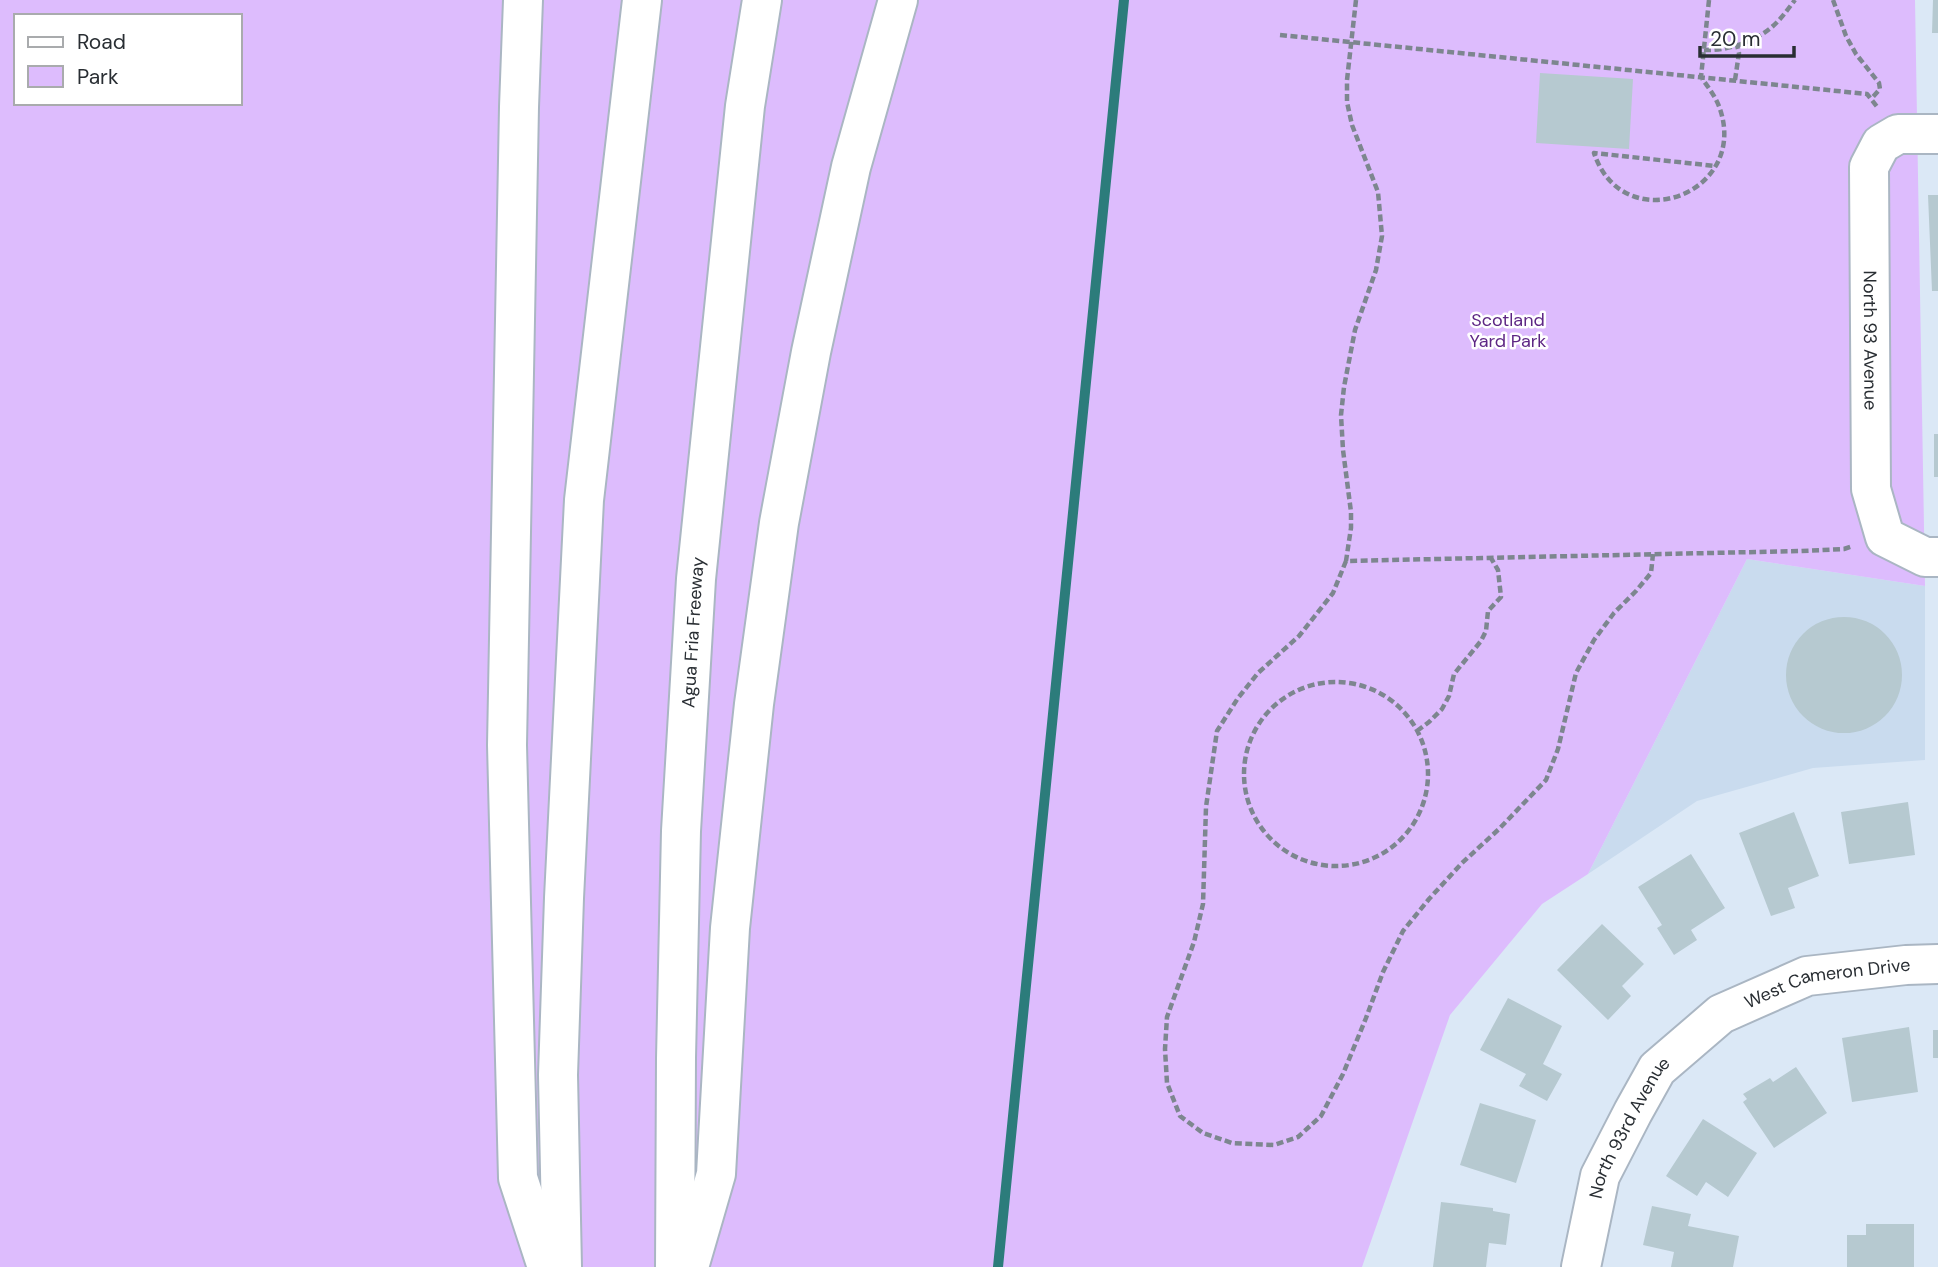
<svg xmlns="http://www.w3.org/2000/svg" width="1938" height="1267" font-family="'DM Sans',sans-serif">
<rect width="100%" height="100%" fill="#dbe8f6"/>
<path fill="#c9dbee" d="M 1747,559 L 1925,586 L 1925,760 L 1813,768 L 1697,801 L 1588,874 Z"/>
<path fill="#ddbcfd" fill-rule="evenodd" d="M 0,0 L 1915,0 L 1925,586 L 1747,559 L 1588,874 L 1542,904 L 1450,1015 L 1362,1267 L 0,1267 ZM 16,16 L 240,16 L 240,103 L 16,103 Z"/>
<g fill="none" stroke-linecap="round" stroke-linejoin="round">
<path stroke="#2c7c7b" stroke-width="10" d="M 998,1267 L 1124,0"/>
</g>
<path fill="#b6c9d0" d="M 1933,0 L 1938,0 L 1938,33 L 1932,33 Z
M 1540,73 L 1633,79 L 1629,149 L 1536,143 Z
M 1928,195 L 1938,195 L 1938,291 L 1932,291 Z
M 1934,434 L 1938,434 L 1938,477 L 1934,477 Z
M1786 675a58 58 0 1 1 116 0a58 58 0 1 1-116 0Z
M 1908,802 L 1915,855 L 1849,864 L 1841,812 Z
M 1794,812 L 1819,876 L 1788,888 L 1795,908 L 1771,916 L 1739,833 Z
M 1691,854 L 1725,908 L 1691,930 L 1697,940 L 1674,955 L 1657,928 L 1662,925 L 1638,887 Z
M 1602,924 L 1644,964 L 1622,986 L 1631,996 L 1608,1020 L 1557,970 Z
M 1508,998 L 1562,1026 L 1543,1064 L 1562,1074 L 1547,1101 L 1519,1086 L 1526,1074 L 1480,1050 Z
M 1909,1027 L 1918,1092 L 1852,1102 L 1842,1038 Z
M 1933,1030 L 1938,1030 L 1938,1058 L 1933,1058 Z
M 1796,1067 L 1827,1113 L 1774,1148 L 1743,1102 L 1747,1099 L 1743,1094 L 1770,1078 L 1773,1082 Z
M 1480,1103 L 1536,1120 L 1516,1183 L 1460,1165 Z
M 1703,1119 L 1757,1153 L 1728,1197 L 1706,1182 L 1697,1196 L 1666,1176 Z
M 1441,1202 L 1493,1208 L 1493,1211 L 1510,1214 L 1506,1245 L 1489,1243 L 1486,1267 L 1433,1267 Z
M 1652,1206 L 1691,1214 L 1688,1226 L 1739,1236 L 1733,1267 L 1671,1267 L 1674,1252 L 1643,1245 Z
M 1866,1224 L 1914,1224 L 1914,1267 L 1847,1267 L 1847,1235 L 1866,1235 Z"/>
<g fill="none" stroke-linecap="round" stroke-linejoin="round">
<g stroke="#aab6c3" stroke-width="42">
<g id="minor">
<path id="s1" d="M 1938,134 L 1898,134 L 1881,144 L 1869,167 L 1871,489 L 1885,537 L 1925,557 L 1938,557"/>
<path id="s2" d="M 1581,1267 L 1600,1176 L 1633,1112 L 1657,1069 L 1721,1014 L 1807,976 L 1906,965 L 1938,964"/>
</g>
</g>
<g stroke="#aab6c3" stroke-width="42">
<g id="highway">
<path d="M 523,0 L 519,107 L 507,745 L 518,1178 L 547,1267"/>
<path d="M 562,1267 L 558,1075 L 564,898 L 584,500 L 642,0"/>
<path id="s3" d="M 675,1267 L 676,1058 L 681,831 L 696,579 L 745,106 L 762,0"/>
<path d="M 689,1267 L 716,1174 L 730,928 L 754,704 L 779,523 L 811,352 L 851,167 L 898,0"/>
</g>
</g>
<path stroke="#7d868f" stroke-width="4.5" stroke-dasharray="7 3.5" stroke-linecap="butt" d="M 1356,0 L 1347,80 L 1347,102 L 1352,125 L 1378,192 L 1382,236 L 1376,270 L 1355,330 L 1344,387 L 1341,415 L 1343,450 L 1351,512 L 1351,528 L 1346,561 L 1801,551 L 1844,549 L 1853,546
M 1709,0 L 1701,77 C 1708,87 1716,97 1720,109 C 1749,195 1623,240 1594,153 L 1715,166
M 1833,0 L 1846,36 L 1856,54 L 1879,83 L 1880,89 L 1871,99
M 1280,35 L 1867,94 L 1878,108
M 1704,50 C 1727,51 1755,42 1773,26 C 1781,19 1788,9 1795,0
M 1735,80 L 1739,53 L 1737,45
M 1346,561 L 1333,593 L 1299,636 L 1258,673 L 1238,698 L 1217,731 L 1206,807 L 1203,904 L 1194,942 L 1167,1017 L 1165,1049 L 1167,1083 L 1180,1116 L 1203,1133 L 1232,1143 L 1274,1145 L 1298,1137 L 1321,1116 L 1343,1074 L 1366,1018 L 1383,972 L 1403,931 L 1429,899 L 1462,863 L 1499,829 L 1546,780 L 1558,749 L 1576,673 L 1594,640 L 1614,613 L 1636,591 L 1651,573 L 1653,554
M1244 774a92 92 0 1 1 184 0a92 92 0 1 1-184 0Z
M 1417,731 L 1429,722 L 1442,709 L 1449,696 L 1454,674 L 1481,641 L 1486,631 L 1488,611 L 1501,597 L 1498,570 L 1491,558"/>
<use href="#minor" stroke="#fff" stroke-width="38"/>
<use href="#highway" stroke="#fff" stroke-width="38"/>
</g>
<g text-anchor="middle" stroke-width="5" stroke-linejoin="round" paint-order="stroke">
<g font-size="18" fill="#5d2684" stroke="#fff">
<text x="1508" y="326">Scotland<tspan x="1508" dy="21">Yard Park</tspan></text>
</g>
<g font-size="18" fill="#292e33" stroke="#fff">
<text dy="6" stroke="none"><textPath href="#s1" startOffset="259">North 93 Avenue</textPath></text>
<text dy="6" stroke="none"><textPath href="#s3" startOffset="635">Agua Fria Freeway</textPath></text>
<text dy="6" stroke="none"><textPath href="#s2" startOffset="411">West Cameron Drive</textPath></text>
<text dy="6" stroke="none"><textPath href="#s2" startOffset="149">North 93rd Avenue</textPath></text>
</g>
</g>
<rect x="14" y="14" width="228" height="91" fill="#ffffff" stroke="#a9abad" stroke-width="2"/>
<rect x="28" y="37" width="35" height="10" fill="#ffffff" stroke="#a9abad" stroke-width="2"/>
<text x="77" y="49" font-size="21" fill="#292e33">Road</text>
<rect x="28" y="66" width="35" height="21" fill="#ddbcfd" stroke="#a9abad" stroke-width="2"/>
<text x="77" y="84" font-size="21" fill="#292e33">Park</text>
<path d="M1700 46v10h94v-10" fill="none" stroke="#292e33" stroke-width="3.5"/>
<text x="1710" y="46" font-size="21" fill="#292e33" stroke="#ffffff" stroke-width="5" paint-order="stroke">20 m</text>
</svg>
